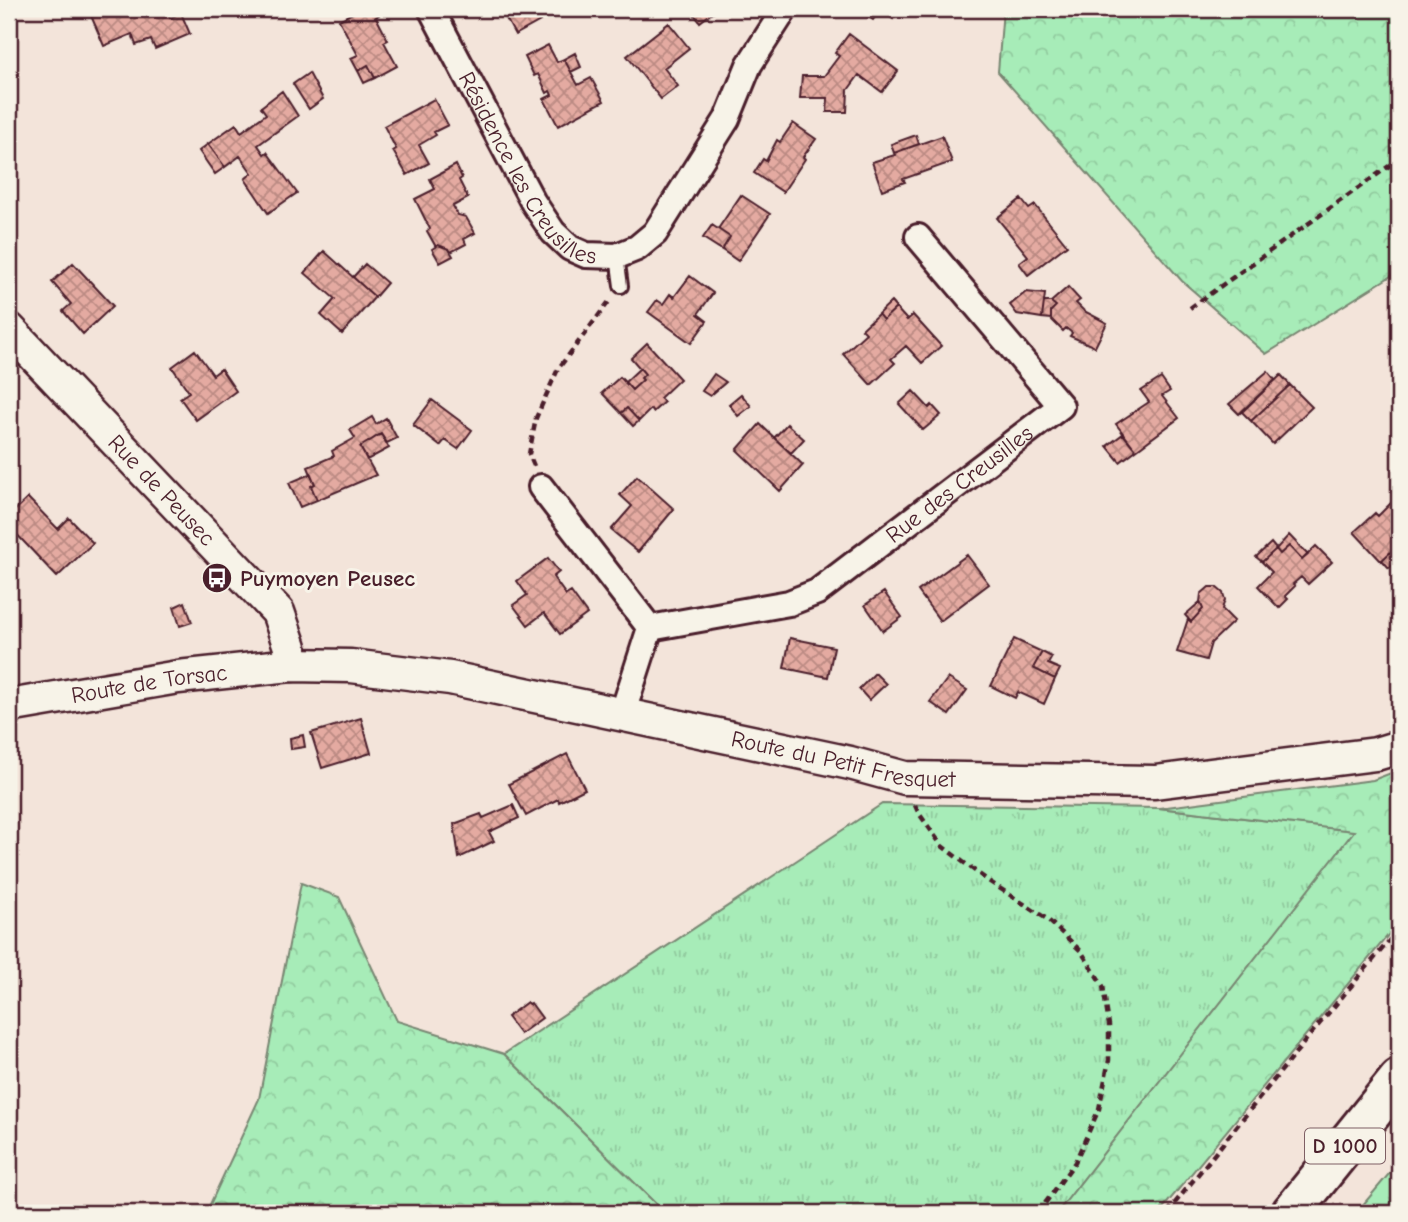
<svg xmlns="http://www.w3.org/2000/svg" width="1408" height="1222" font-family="'Comic Neue',sans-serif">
<defs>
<pattern id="grass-tufts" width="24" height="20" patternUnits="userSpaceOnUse" patternTransform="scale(1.75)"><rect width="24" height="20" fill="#a7ecb8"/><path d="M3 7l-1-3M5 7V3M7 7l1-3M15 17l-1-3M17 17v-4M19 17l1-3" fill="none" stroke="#91ca9e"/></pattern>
<pattern id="forest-crowns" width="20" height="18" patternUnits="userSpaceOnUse" patternTransform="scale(1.75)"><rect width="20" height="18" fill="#a7ecb8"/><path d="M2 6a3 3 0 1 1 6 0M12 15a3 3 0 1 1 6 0" fill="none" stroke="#91ca9e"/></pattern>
<pattern id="building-cross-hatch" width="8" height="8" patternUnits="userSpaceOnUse" patternTransform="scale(1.75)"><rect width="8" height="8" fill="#e4aaa1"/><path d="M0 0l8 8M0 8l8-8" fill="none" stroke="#bb8a83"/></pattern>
</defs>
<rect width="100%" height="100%" fill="#f3e4da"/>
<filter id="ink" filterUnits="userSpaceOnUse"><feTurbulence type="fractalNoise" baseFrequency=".0143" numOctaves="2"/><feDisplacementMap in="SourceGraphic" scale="14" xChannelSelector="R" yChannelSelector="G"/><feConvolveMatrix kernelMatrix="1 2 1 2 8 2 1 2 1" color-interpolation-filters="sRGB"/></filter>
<g filter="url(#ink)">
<path fill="url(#grass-tufts)" stroke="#788672" stroke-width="2" d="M 882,804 L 1159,808 L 1355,831 L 1057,1213 L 665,1213 L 504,1054 Z
M 1399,1162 L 1399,1213 L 1356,1213 Z"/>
<path fill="url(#forest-crowns)" stroke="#788672" stroke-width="2" d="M 1003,9 L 1399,9 L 1399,271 L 1266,354 L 1182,281 L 998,72 Z
M 1399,770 L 1399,922 L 1159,1213 L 1057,1213 L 1354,831 L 1159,808 L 1373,780 Z
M 301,883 L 339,897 L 397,1021 L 504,1054 L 665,1213 L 206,1213 L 259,1099 Z"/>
<path fill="url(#building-cross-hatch)" stroke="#4a1f2b" stroke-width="2" d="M 95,9 L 121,9 L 122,12 L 129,9 L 166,9 L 170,18 L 181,13 L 190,34 L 155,49 L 151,40 L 136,45 L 132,34 L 104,46 L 89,11 Z
M 360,9 L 376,9 L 379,15 L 376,17 L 388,40 L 384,42 L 397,66 L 375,78 L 368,65 L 358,71 L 351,58 L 358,55 L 339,20 Z
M 501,9 L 533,9 L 540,21 L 515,35 Z
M 690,9 L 717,9 L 700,22 Z
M 856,9 L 900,9 L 893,19 L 880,10 L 873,20 Z
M 669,23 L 689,48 L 664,68 L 678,86 L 661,99 L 627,56 Z
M 849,34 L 898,71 L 882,92 L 859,75 L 848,90 L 847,112 L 827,112 L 828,98 L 800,98 L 802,76 L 824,76 L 839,56 L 835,53 Z
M 548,45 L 557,62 L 564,59 L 578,85 L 591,78 L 604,101 L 558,126 L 544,99 L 552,95 L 550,91 L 547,93 L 538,74 L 534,76 L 525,57 Z
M 575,53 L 581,67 L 571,72 L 564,59 Z
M 368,65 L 375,78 L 364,83 L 358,71 Z
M 309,73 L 323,99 L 309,109 L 293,84 Z
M 282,91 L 298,116 L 258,145 L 264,154 L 267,152 L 297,193 L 268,213 L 245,179 L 252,173 L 240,156 L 225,167 L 208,144 L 236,124 L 241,132 L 266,114 L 261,107 Z
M 434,99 L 448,125 L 434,132 L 436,135 L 419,145 L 429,163 L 407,175 L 393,151 L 396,149 L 384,126 Z
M 793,123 L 816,139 L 803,157 L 805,159 L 783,192 L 754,173 L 763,159 L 766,161 L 777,140 L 780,142 Z
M 916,135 L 919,144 L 894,153 L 891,144 Z
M 942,136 L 952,162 L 903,179 L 905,182 L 882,190 L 872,162 L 895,155 L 894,153 Z
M 208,144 L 225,167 L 215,174 L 199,151 Z
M 456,165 L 462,178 L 459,180 L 468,198 L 453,206 L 458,215 L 466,217 L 475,233 L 464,239 L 466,244 L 451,252 L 449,249 L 438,245 L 436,247 L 427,231 L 430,229 L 415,199 L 435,189 L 430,179 Z
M 741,195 L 770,214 L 738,261 L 722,250 L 730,237 L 718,229 Z
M 1021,199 L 1029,209 L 1035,205 L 1067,245 L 1028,275 L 1019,263 L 1028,256 L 997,218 Z
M 712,225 L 730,237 L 722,250 L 703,238 Z
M 438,245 L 449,249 L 453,256 L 440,263 L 432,249 Z
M 324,251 L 375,297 L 342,334 L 321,315 L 335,299 L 305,273 Z
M 73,263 L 113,306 L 83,334 L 63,311 L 71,304 L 52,282 Z
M 365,264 L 387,283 L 375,297 L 353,277 Z
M 690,276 L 713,293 L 698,314 L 707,321 L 691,343 L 648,312 L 657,300 L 663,304 L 670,294 L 674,297 Z
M 1068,287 L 1080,300 L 1076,303 L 1084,311 L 1107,323 L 1095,347 L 1070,336 L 1072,333 L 1066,328 L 1063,331 L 1051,319 L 1051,311 L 1056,306 L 1051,302 Z
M 1026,292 L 1045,294 L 1042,318 L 1017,314 L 1010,305 Z
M 891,302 L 896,308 L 883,320 L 878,314 Z
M 1044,302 L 1051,302 L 1056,306 L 1051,311 L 1051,319 L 1042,318 Z
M 896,308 L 907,320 L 913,315 L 941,346 L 922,363 L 906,346 L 891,359 L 895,363 L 871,385 L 843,354 L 866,333 L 862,329 L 878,314 L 883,320 Z
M 647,343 L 680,379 L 660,398 L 664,402 L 653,412 L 651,409 L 639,421 L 627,408 L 621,413 L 602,393 L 620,377 L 632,390 L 643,380 L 641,378 L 645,374 L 631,358 Z
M 195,350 L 213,375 L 221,369 L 236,391 L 196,420 L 180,398 L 189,392 L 172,367 Z
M 640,368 L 645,374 L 641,378 L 643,380 L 632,390 L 625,382 Z
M 1268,371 L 1275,380 L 1239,414 L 1229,404 Z
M 714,374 L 726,382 L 710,396 L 702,391 Z
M 1281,375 L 1290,385 L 1251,421 L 1242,412 Z
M 1161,378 L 1170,391 L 1162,396 L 1179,418 L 1136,450 L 1116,424 L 1149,402 L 1141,391 Z
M 1290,385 L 1312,407 L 1273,444 L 1251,421 Z
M 913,391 L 929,408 L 932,405 L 941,415 L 923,430 L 899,404 Z
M 741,394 L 751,406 L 738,416 L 729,404 Z
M 432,400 L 472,430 L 458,449 L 445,440 L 440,446 L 413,425 Z
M 627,408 L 639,421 L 633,426 L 621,413 Z
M 372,417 L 376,424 L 386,418 L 397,438 L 387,443 L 381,434 L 360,447 L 376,475 L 317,500 L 311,486 L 315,484 L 308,467 L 334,456 L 332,451 L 355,438 L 350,430 Z
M 760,424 L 803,465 L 780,491 L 737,450 Z
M 787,424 L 804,439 L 791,453 L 774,438 Z
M 381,434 L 389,448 L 367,460 L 360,447 Z
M 1123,434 L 1136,450 L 1120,462 L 1107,446 Z
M 310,474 L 315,484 L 311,486 L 317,500 L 300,507 L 289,483 Z
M 637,476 L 674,509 L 638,552 L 611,530 L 632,506 L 620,495 Z
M 1399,495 L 1399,544 L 1381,561 L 1354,532 L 1375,513 L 1378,516 Z
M 28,498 L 58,529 L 69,518 L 93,543 L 57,577 L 9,526 L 9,516 Z
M 1289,535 L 1308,555 L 1302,560 L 1289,546 L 1280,554 L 1276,549 Z
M 1271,543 L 1276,549 L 1262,562 L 1256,557 Z
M 1399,544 L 1399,559 L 1389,568 L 1382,560 Z
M 1289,546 L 1302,560 L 1316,546 L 1332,562 L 1308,584 L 1301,577 L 1293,584 L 1295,586 L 1285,596 L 1288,599 L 1279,608 L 1258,586 L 1272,572 L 1262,562 L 1276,549 L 1280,554 Z
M 967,555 L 989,584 L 940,621 L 918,591 Z
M 548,558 L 559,572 L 553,577 L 566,595 L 571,592 L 587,614 L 560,634 L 544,613 L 528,625 L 513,605 L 527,595 L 517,581 Z
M 1209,587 L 1216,587 L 1223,593 L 1225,600 L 1222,609 L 1234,621 L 1211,643 L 1206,660 L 1177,652 L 1188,619 L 1191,622 L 1203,609 L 1200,602 L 1201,594 Z
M 884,592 L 902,617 L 883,631 L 865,605 Z
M 185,602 L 192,622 L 180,626 L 174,607 Z
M 1200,602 L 1203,609 L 1191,622 L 1185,615 Z
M 790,638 L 834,647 L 828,677 L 784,668 Z
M 1014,639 L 1042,652 L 1033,668 L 1055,679 L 1044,704 L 1018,692 L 1015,698 L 991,686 Z
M 1042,652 L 1052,657 L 1048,664 L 1060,669 L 1055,679 L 1033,668 Z
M 875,673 L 886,684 L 869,700 L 859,689 Z
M 948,678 L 967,690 L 949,715 L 930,702 Z
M 361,718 L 371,753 L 322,768 L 311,733 Z
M 303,735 L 305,747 L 291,749 L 290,738 Z
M 567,754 L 585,789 L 559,802 L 558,799 L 526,816 L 509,784 Z
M 513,805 L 519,818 L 489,832 L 494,841 L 459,858 L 454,824 L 481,814 L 483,818 Z
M 527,1002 L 529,1005 L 531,1003 L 542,1018 L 520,1034 L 507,1017 Z"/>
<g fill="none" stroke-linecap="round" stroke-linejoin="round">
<g stroke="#4a1f2b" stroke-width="18">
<path id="service" d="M 617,256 L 621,286"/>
</g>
<g stroke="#4a1f2b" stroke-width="30">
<g id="minor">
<path id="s1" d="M 431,9 L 533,202 L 553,232 L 570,248 L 586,255 L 617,256 L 637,248 L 655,233 L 727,119 L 749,65 L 785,9"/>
<path d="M 541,487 L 650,628 L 622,715"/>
<path id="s2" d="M 650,628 L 789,603 L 817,592 L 1061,406 L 918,237"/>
</g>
</g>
<g stroke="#4a1f2b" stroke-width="37">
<g id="tertiary">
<path id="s3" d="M 9,329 L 278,612 L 290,647 L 291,665"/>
<path id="s4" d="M 9,706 L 178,677 L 291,665 L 351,666 L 450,678 L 850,763 L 905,778 L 1155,782 L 1376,754 L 1399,747"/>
</g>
</g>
<g stroke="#4a1f2b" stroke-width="44">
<path id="primary" d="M 1291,1213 L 1399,1079"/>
</g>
<path stroke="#4a1f2b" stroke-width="4.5" stroke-dasharray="7 5" stroke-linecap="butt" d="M 1190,308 L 1399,159
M 534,466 L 529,454 L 536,418 L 558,369 L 611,299
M 915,805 L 918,812 L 942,846 L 987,880 L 1047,919 L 1081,951 L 1103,986 L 1109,1025 L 1109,1060 L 1099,1109 L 1075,1162 L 1038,1213
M 1167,1213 L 1310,1035 L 1399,929"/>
<use href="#service" stroke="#f7f3e8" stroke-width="12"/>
<use href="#minor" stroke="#f7f3e8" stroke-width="24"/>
<use href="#tertiary" stroke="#f7f3e8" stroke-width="32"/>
<use href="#primary" stroke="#f7f3e8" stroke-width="38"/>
</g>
</g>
<defs>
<g id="bus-disc" transform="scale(1.575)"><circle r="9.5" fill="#4a1f2b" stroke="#f7f3e8"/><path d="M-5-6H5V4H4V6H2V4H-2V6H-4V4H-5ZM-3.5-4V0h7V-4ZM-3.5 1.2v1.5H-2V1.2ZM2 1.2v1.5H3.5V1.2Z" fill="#fff"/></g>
</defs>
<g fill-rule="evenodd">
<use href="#bus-disc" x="217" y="578"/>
</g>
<g text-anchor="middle" stroke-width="6" stroke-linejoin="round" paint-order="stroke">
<rect fill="#f7f3e8" stroke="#7e5f64" stroke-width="2" x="1305" y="1128.5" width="80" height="35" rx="5"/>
<g font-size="21" font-weight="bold" fill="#4a1f2b">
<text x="1345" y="1153">D 1000</text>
</g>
<g font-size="23" fill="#4a1f2b" stroke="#f7f3e8">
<text dy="8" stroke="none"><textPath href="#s1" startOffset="189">Résidence les Creusilles</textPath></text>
<text dy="8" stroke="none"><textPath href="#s2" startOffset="350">Rue des Creusilles</textPath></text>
<text dy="8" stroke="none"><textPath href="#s3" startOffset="222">Rue de Peusec</textPath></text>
<text dy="8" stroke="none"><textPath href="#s4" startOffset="142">Route de Torsac</textPath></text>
<text dy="8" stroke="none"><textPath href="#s4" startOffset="847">Route du Petit Fresquet</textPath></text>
</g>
<g font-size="23" font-weight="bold" fill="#4a1f2b" stroke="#f7f3e8" text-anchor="start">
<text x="240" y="586">Puymoyen Peusec</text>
</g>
</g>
<rect width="1408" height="1222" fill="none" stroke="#f7f3e8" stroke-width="35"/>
<rect x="18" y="18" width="1373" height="1187" fill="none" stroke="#4a1f2b" stroke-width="2.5" filter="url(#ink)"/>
</svg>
